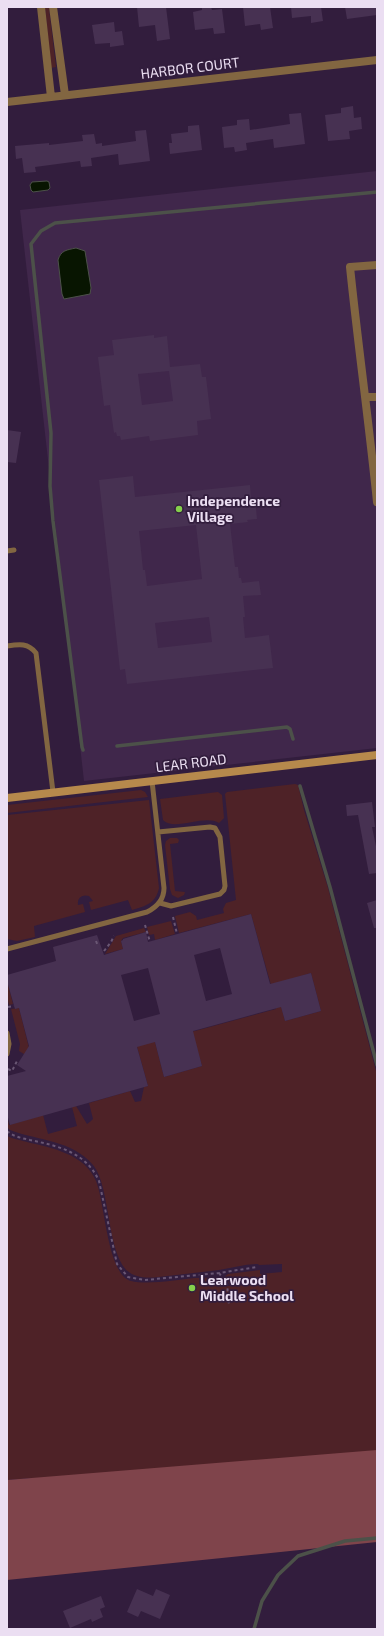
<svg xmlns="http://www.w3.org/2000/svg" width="384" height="1636" font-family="'Exo 2',sans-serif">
<rect width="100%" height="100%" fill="#321d3d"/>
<path fill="#40274b" d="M 377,171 L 377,748 L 84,781 L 20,210 Z"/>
<path fill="#4e2227" d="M 45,7 L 49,7 L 49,9 L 56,67 L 51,68 Z
M 295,784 L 298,785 L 304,810 L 328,888 L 377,1075 L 377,1492 L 32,1478 L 7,1480 L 7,1136 C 13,1139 21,1140 27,1142 C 52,1148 85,1154 96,1181 C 105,1202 107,1275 131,1281 C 147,1285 177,1280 195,1278 C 201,1278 209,1277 216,1279 C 220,1280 222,1283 224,1286 L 230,1286 L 225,1276 L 228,1274 L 260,1270 L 260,1274 L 282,1272 L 282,1264 L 259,1265 L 258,1264 C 245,1264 232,1268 219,1270 C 202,1272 185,1274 167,1276 C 158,1277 147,1279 137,1276 C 105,1269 113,1189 93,1165 C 72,1140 39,1141 10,1130 L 7,1127 L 7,1116 L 9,1125 L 43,1115 L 48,1134 L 77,1126 L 72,1107 L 76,1106 L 87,1124 L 91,1121 L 93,1119 L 89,1103 L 130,1091 L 135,1102 L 141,1101 L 144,1087 L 148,1086 L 136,1043 L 155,1042 L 164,1077 L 202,1066 L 195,1042 L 184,1034 L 276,1009 L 276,1007 L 281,1006 L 285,1021 L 321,1011 L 311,973 L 271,985 L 251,914 L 179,933 L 175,916 L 190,912 L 196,916 L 197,920 L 224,913 L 223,909 L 226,903 L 236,900 L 225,794 L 227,792 Z
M 141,790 L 145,792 L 148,797 L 7,813 L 7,805 Z
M 218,792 L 222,795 L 224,818 L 219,823 C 204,814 174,832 163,820 L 160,799 Z
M 149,800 L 159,888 C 156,903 146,906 132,910 L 128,900 L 91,910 L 89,902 L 93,901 L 89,896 C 82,894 77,898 78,905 L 83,904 L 85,912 L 34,926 L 35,937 L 17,941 L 7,939 L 7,815 Z
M 170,838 L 177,838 L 179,840 L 178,843 L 170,844 L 175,891 L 185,892 L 184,895 L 178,898 L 172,895 L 170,889 L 165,845 L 166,841 Z
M 171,921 L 175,934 L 155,940 L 154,934 L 149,935 L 147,927 Z
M 144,928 L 146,932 L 123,938 L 121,941 L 123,949 L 105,954 L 116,936 Z
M 7,981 L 13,1004 L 9,1005 L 7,997 Z
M 19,1008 L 31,1056 L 29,1057 L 19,1051 L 20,1044 L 11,1009 Z"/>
<path fill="#7f444b" d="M 377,1450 L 377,1542 L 7,1580 L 7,1480 Z"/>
<path fill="#081501" stroke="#4c5149" d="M 47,181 L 49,182 L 50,188 L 48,190 L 33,192 L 31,190 L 30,185 L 32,182 Z
M 76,248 L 85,251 L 91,288 L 90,294 L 64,299 L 62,294 L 58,260 C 61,250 67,250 76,248 Z"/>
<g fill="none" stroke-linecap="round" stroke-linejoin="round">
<path stroke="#4c5149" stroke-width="3.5" d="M 117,746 L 287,727 L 290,729 L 293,739
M 83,750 L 82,747 L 53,521 L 50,486 L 51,433 L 31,244 L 41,231 L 55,223 L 377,192
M 300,786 L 330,887 L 377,1065
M 254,1629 L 262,1601 L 278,1575 L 298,1556 L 345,1541 L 377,1538"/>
</g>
<path fill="#473152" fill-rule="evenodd" d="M 137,7 L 166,7 L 170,39 L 157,41 L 155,25 L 139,27 Z
M 202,7 L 211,7 L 212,10 L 222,9 L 225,33 L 214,34 L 213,28 L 195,30 L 193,12 L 202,10 Z
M 243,7 L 270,7 L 273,28 L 261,30 L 260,24 L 245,26 Z
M 291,7 L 321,7 L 323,21 L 311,23 L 311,16 L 292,18 Z
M 345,7 L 377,7 L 377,15 L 347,19 Z
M 114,22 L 115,32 L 122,31 L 124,45 L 110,47 L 110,43 L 95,44 L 92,25 Z
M 353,106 L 354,118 L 361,117 L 362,129 L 349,131 L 350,139 L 328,141 L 325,115 L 341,113 L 341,108 Z
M 301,113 L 305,144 L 274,148 L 273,139 L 246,143 L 247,150 L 235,152 L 234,147 L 224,148 L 222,127 L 237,125 L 237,120 L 249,119 L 250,130 L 290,124 L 289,114 Z
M 199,125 L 202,150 L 170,154 L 169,143 L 172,143 L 171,134 L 188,132 L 188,126 Z
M 146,130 L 150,161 L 119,165 L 118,154 L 91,158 L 92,166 L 81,167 L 80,161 L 35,167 L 36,172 L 24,173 L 22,158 L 16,159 L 15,146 L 49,143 L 49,145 L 83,141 L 82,135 L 94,134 L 96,144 L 102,143 L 102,146 L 136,141 L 135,131 Z
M 154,335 L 154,338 L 167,336 L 170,367 L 200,364 L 202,377 L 206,377 L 211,419 L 197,421 L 198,435 L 150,441 L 149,436 L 121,440 L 120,436 L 117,436 L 116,432 L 114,433 L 110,405 L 104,406 L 98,357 L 114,355 L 112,340 ZM 169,371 L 173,401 L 142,405 L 138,374 Z
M 7,430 L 21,432 L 16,463 L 7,462 Z
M 133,476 L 135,497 L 250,485 L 251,499 L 255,498 L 257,519 L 247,520 L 248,522 L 230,524 L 235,567 L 238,567 L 239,578 L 241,578 L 242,583 L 259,581 L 261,595 L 243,596 L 245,617 L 243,617 L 245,638 L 269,635 L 273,668 L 127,684 L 125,669 L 120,670 L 99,480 ZM 196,525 L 202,579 L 147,586 L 145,570 L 143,570 L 139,531 ZM 209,617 L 212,642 L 158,648 L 155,623 Z
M 372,802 L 375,827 L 372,827 L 377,851 L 377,873 L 369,874 L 358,815 L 347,816 L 346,805 Z
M 377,900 L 377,928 L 374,928 L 367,903 Z
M 251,914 L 270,984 L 311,973 L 321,1011 L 285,1021 L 281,1007 L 193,1031 L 202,1066 L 164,1077 L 155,1042 L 137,1047 L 148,1086 L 10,1125 L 7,1114 L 7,1076 L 26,1071 L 17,1065 L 29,1046 L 19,1008 L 15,1009 L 7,981 L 7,975 L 56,961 L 53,947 L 97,935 L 104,955 L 123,949 L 121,941 L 123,940 L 123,939 L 146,932 L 148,942 ZM 220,948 L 232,994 L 206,1001 L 194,955 ZM 148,968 L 160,1014 L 134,1021 L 121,975 Z
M 137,1589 L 153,1596 L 156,1589 L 170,1595 L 160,1619 L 141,1611 L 138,1617 L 127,1612 Z
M 101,1596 L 105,1607 L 100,1609 L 103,1617 L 92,1622 L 91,1619 L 70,1628 L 63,1611 Z"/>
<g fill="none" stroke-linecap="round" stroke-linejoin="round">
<path stroke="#6a5774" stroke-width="2" stroke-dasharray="3 3" stroke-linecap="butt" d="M 173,917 L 177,934
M 145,925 L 150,942
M 96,941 L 98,946
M 104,951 L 111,942 L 114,936
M 8,1007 L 14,1006
M 8,1069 L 12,1071 L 18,1059
M 7,1131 C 14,1137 22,1138 30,1140 C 58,1146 86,1152 99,1181 L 117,1264 L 128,1277 L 145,1280 L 219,1273 L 257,1267
M 219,1273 L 227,1284 L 229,1305"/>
<path stroke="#826641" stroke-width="5" d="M 7,551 L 14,550
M 7,646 C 20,644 28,643 36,653 L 53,792
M 158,832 L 210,827 L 215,828 L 220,837 L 225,886 L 224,890 L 220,894 L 171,906 L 160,903
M 7,949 L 147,912 C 157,907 164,900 164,888 L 152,781
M 7,1033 L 9,1044 L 7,1054"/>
<path stroke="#826641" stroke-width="8" d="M 41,7 L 51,97
M 53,7 L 65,95
M 7,102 L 377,60
M 377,265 L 350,267 C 358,345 369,423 377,502
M 365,397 L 377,397"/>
<path stroke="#b6894c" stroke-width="8" d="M 7,798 L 377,755"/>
</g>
<g fill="#85cf4c" stroke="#321d3d" stroke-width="1.5">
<circle cx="179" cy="509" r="4"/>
<circle cx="192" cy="1288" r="4"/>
</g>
<g text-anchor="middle" stroke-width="3.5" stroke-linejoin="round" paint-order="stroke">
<g font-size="14" fill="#ebdef2" stroke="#321d3d">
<text transform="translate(190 68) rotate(-7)" y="5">HARBOR COURT</text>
<text transform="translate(191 763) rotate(-7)" y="5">LEAR ROAD</text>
</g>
<g font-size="14" font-weight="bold" fill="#ebdef2" stroke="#321d3d" text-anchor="start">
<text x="187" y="506">Independence<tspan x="187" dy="16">Village</tspan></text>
<text x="200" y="1285">Learwood<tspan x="200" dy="16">Middle School</tspan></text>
</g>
</g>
<rect width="384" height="1636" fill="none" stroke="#ebdef2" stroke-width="16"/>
</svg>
